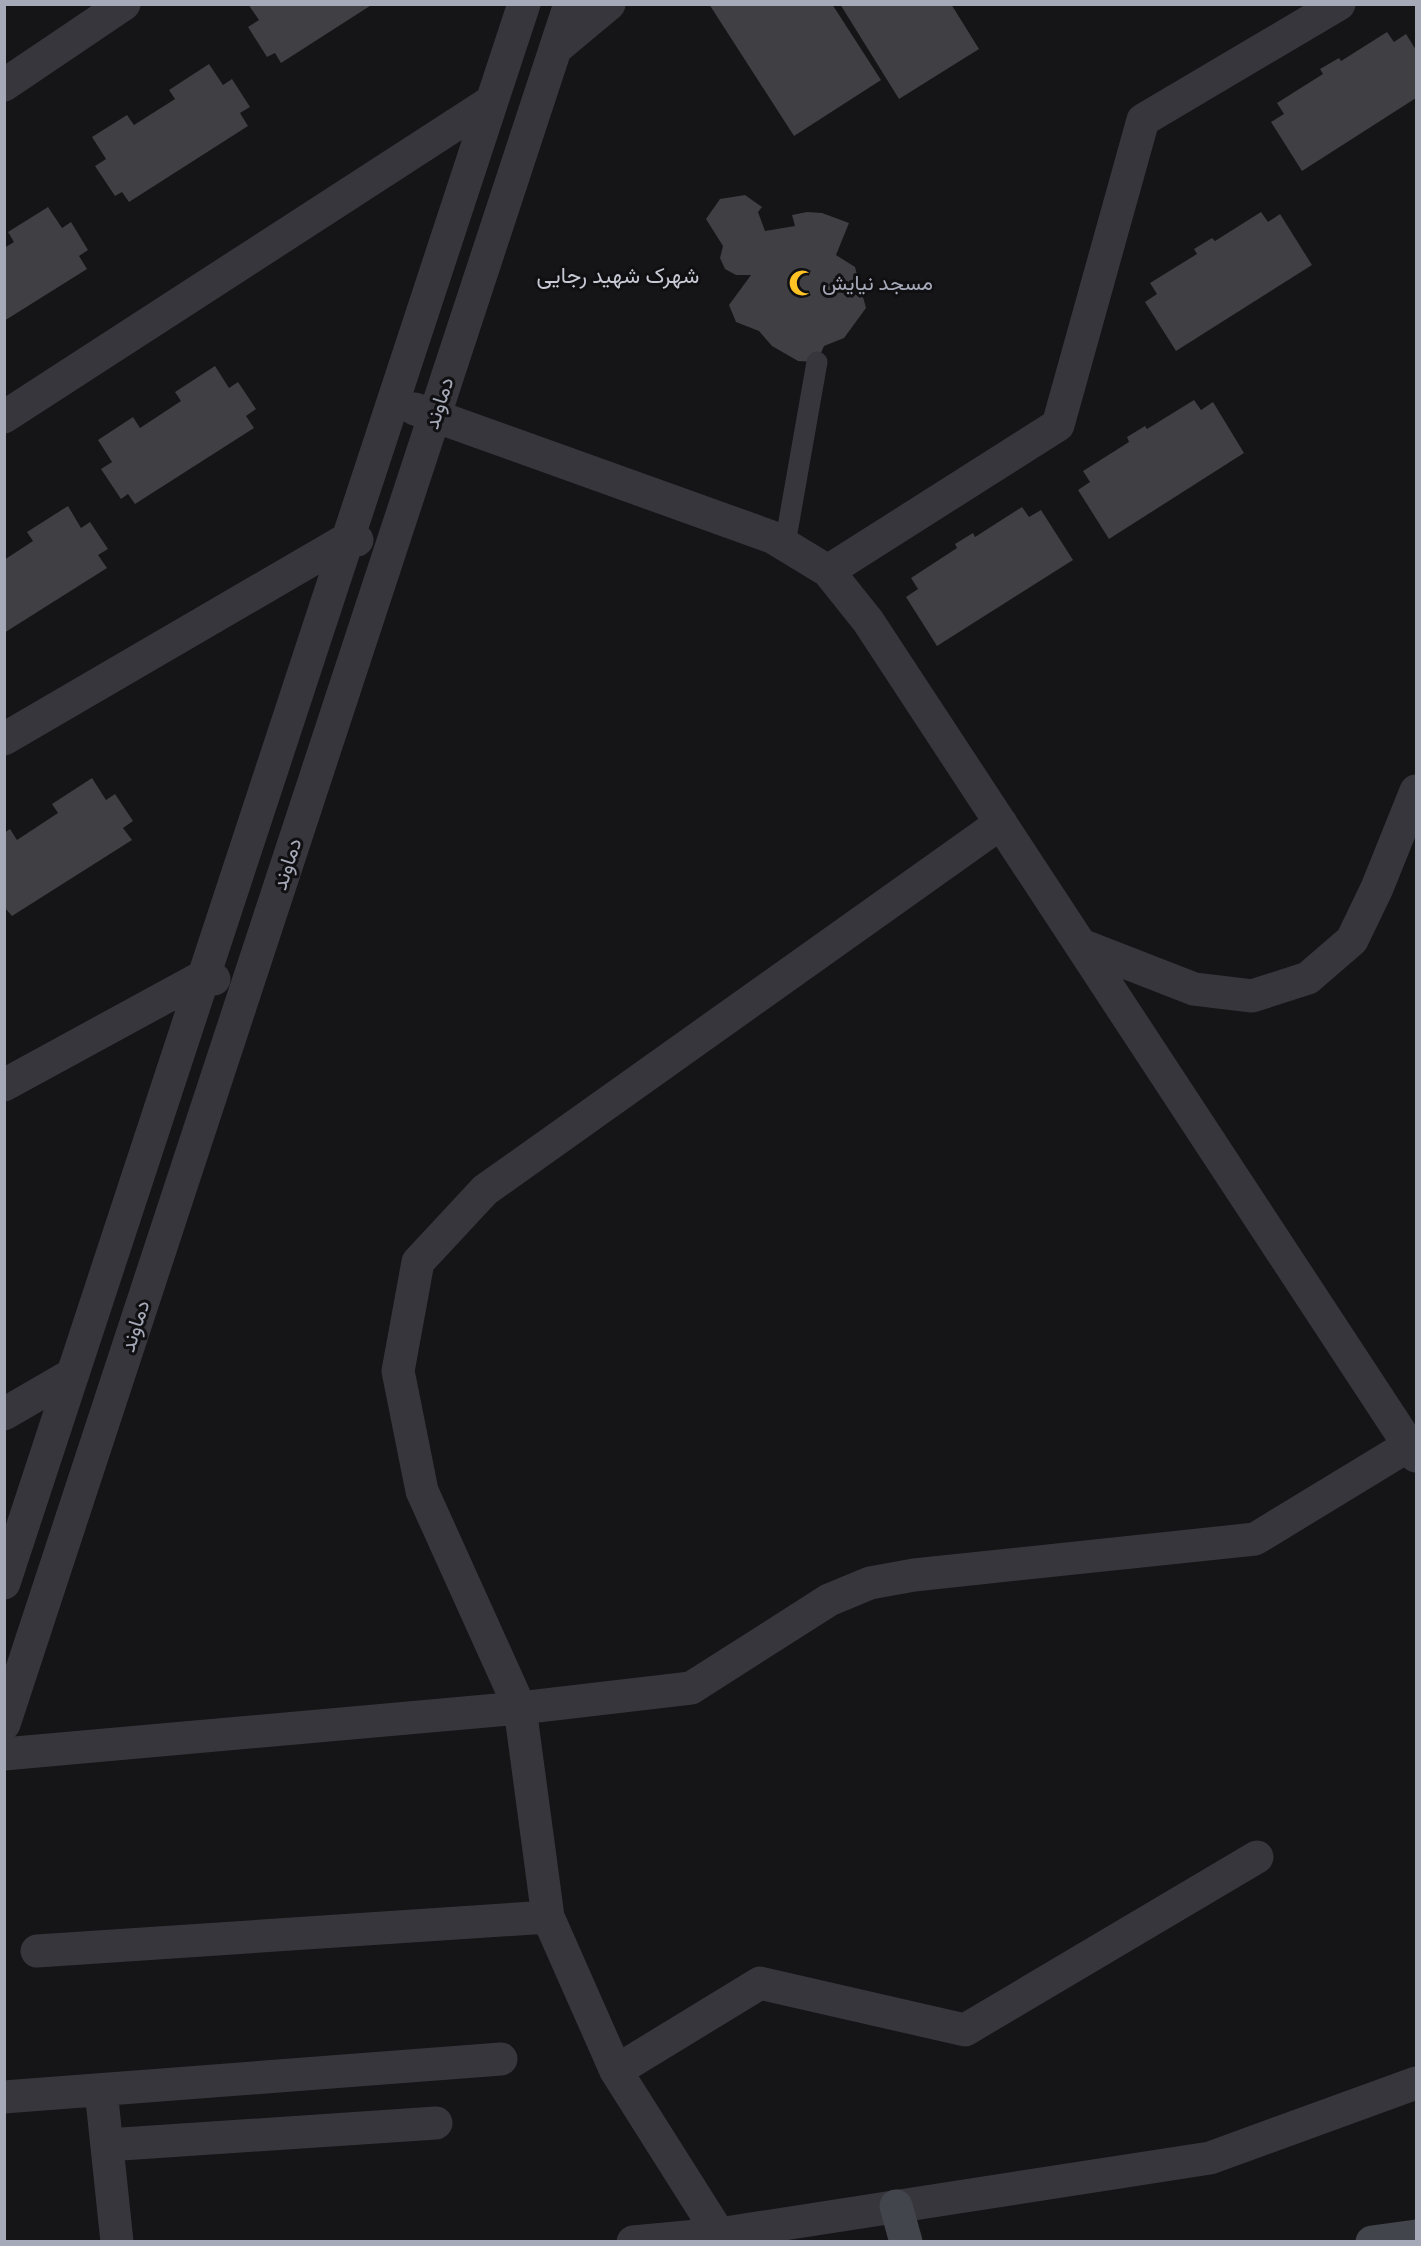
<svg xmlns="http://www.w3.org/2000/svg" width="1421" height="2246" font-family="Karla,Vazirmatn,sans-serif">
<rect width="100%" height="100%" fill="#151517"/>
<path fill="#3f3f44" d="M 248,4 L 373,4 L 281,63 L 275,53 L 267,57 L 248,27 L 259,20 Z
M 709,4 L 832,4 L 881,80 L 794,136 Z
M 840,4 L 951,4 L 979,49 L 899,99 Z
M 1387,32 L 1394,42 L 1406,34 L 1416,50 L 1416,98 L 1302,171 L 1271,122 L 1284,114 L 1277,103 L 1323,74 L 1320,69 L 1339,58 L 1341,61 Z
M 209,64 L 223,85 L 232,79 L 250,107 L 240,113 L 248,126 L 129,202 L 122,192 L 115,196 L 95,166 L 106,159 L 92,137 L 127,115 L 134,125 L 175,99 L 169,90 Z
M 745,195 L 762,207 L 758,212 L 765,231 L 795,226 L 792,215 L 807,212 L 822,213 L 849,223 L 836,255 L 855,267 L 866,308 L 844,338 L 824,346 L 817,362 L 798,361 L 772,346 L 759,331 L 736,322 L 729,305 L 751,275 L 736,275 L 725,269 L 720,258 L 723,246 L 706,219 L 720,199 Z
M 48,207 L 62,228 L 71,222 L 88,250 L 79,256 L 87,269 L 4,321 L 4,248 L 14,242 L 8,232 Z
M 1261,212 L 1268,222 L 1280,214 L 1312,265 L 1176,351 L 1145,302 L 1157,294 L 1150,283 L 1197,254 L 1194,249 L 1212,238 L 1215,241 Z
M 215,366 L 229,388 L 238,382 L 256,409 L 246,416 L 254,428 L 135,504 L 128,494 L 121,499 L 101,469 L 112,462 L 98,440 L 133,417 L 140,428 L 181,401 L 175,392 Z
M 1194,400 L 1201,410 L 1213,402 L 1244,453 L 1109,539 L 1078,490 L 1090,482 L 1083,471 L 1129,442 L 1127,437 L 1145,426 L 1147,429 Z
M 68,506 L 81,528 L 90,522 L 108,549 L 98,555 L 107,568 L 4,633 L 4,560 L 33,541 L 27,532 Z
M 1022,507 L 1029,517 L 1041,510 L 1073,560 L 937,646 L 906,597 L 918,589 L 911,578 L 957,548 L 955,544 L 973,533 L 975,537 Z
M 92,778 L 106,800 L 115,794 L 133,821 L 123,828 L 132,840 L 12,916 L 4,907 L 4,833 L 10,829 L 17,840 L 58,813 L 52,804 Z"/>
<g fill="none" stroke-linecap="round" stroke-linejoin="round">
<path stroke="#36363c" stroke-width="21" d="M 785,544 L 817,362"/>
<path stroke="#36363c" stroke-width="33" d="M 555,49 L 609,4
M 4,85 L 124,4
M 415,409 L 772,537 L 828,571 L 868,621 L 1416,1456
M 4,417 L 492,101
M 828,571 L 1058,425 L 1143,120 L 1339,4
M 4,739 L 349,538 L 357,540
M 1001,823 L 485,1190 L 418,1262 L 398,1371 L 422,1491 L 520,1708 L 548,1917 L 616,2071 L 719,2234 L 1210,2158 L 1416,2083
M 1081,945 L 1194,989 L 1252,996 L 1308,978 L 1352,940 L 1377,888 L 1416,791
M 4,1085 L 204,976 L 214,979
M 4,1414 L 73,1374
M 4,1583 L 524,4
M 4,1724 L 570,4
M 4,1754 L 520,1708 L 691,1688 L 829,1600 L 870,1583 L 914,1575 L 1255,1539 L 1416,1441
M 37,1951 L 548,1917
M 616,2071 L 760,1983 L 965,2030 L 1257,1857
M 101,2090 L 117,2242
M 4,2097 L 501,2059
M 107,2145 L 436,2123
M 633,2242 L 719,2234"/>
<path stroke="#43454c" stroke-width="33" d="M 896,2206 L 906,2242
M 1372,2242 L 1416,2236"/>
</g>
<defs>
<g id="mosque-bare" transform="scale(2.07)"><path d="M3.5-4.9A6 6 0 1 0 3.5 4.9A5 5 0 1 1 3.5-4.9Z" fill="#ffc225" stroke="#101012" stroke-width="2.5" paint-order="stroke"/></g>
</defs>
<g fill-rule="evenodd">
<use href="#mosque-bare" x="802" y="283"/>
</g>
<g text-anchor="middle" stroke-width="6" stroke-linejoin="round" paint-order="stroke">
<g font-size="21" fill="#a6aab8" stroke="#101012" text-anchor="start">
<text x="822" y="290">مسجد نیایش</text>
</g>
<g font-size="21" fill="#a6aab8" stroke="#101012">
<text transform="translate(439 403) rotate(-72)" y="7">دماوند</text>
<text transform="translate(287 864) rotate(-72)" y="7">دماوند</text>
<text transform="translate(135 1326) rotate(-72)" y="7">دماوند</text>
</g>
<g font-size="22" fill="#c7cad4" stroke="#101012">
<text x="618" y="283">شهرک شهید رجایی</text>
</g>
</g>
<rect width="1421" height="2246" fill="none" stroke="#a6aab8" stroke-width="12"/>
</svg>
